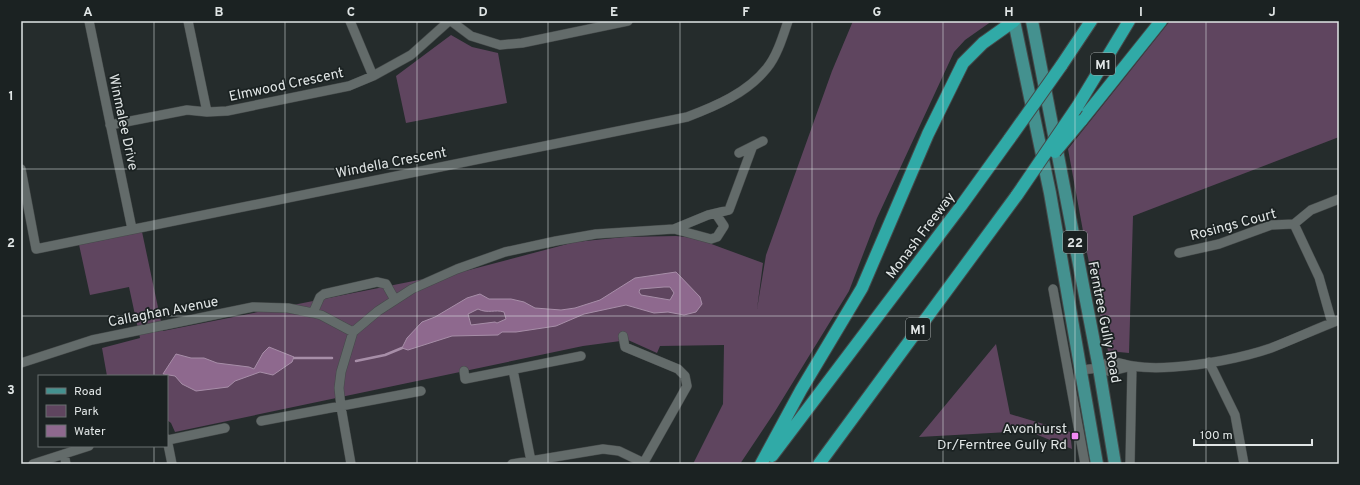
<svg xmlns="http://www.w3.org/2000/svg" width="1360" height="485" font-family="Overpass,sans-serif">
<rect width="100%" height="100%" fill="#252c2c"/>
<path fill="#5f455f" d="M 853,21 L 992,21 L 965,40 L 954,52 L 877,218 L 849,291 L 774,413 L 740,464 L 693,464 L 723,404 L 724,345 L 660,346 L 657,353 L 628,340 L 583,346 L 175,432 L 171,423 L 167,420 L 167,376 L 107,376 L 102,348 L 140,338 L 129,287 L 90,295 L 78,240 L 141,227 L 163,331 L 469,270 L 575,242 L 625,237 L 676,236 L 695,238 L 763,263 L 757,309 L 766,255 L 832,71 Z
M 1170,21 L 1339,21 L 1339,137 L 1133,216 L 1129,353 L 1108,351 L 1087,253 L 1068,149 Z
M 451,35 L 472,47 L 498,53 L 507,103 L 406,123 L 396,76 Z
M 996,344 L 1010,414 L 1070,432 L 1072,449 L 1028,431 L 919,437 Z"/>
<path fill="#8e698e" stroke="#a78ea8" fill-rule="evenodd" d="M 676,272 L 700,297 L 702,304 L 696,312 L 684,315 L 668,312 L 654,313 L 626,305 L 584,314 L 556,326 L 516,332 L 502,332 L 498,335 L 452,336 L 408,350 L 402,348 L 407,338 L 422,322 L 435,317 L 467,298 L 480,294 L 489,299 L 511,299 L 524,302 L 535,308 L 561,310 L 575,308 L 600,300 L 635,278 ZM 664,287 L 670,287 L 674,293 L 670,300 L 641,295 L 639,292 L 640,289 ZM 478,309 C 488,314 495,309 504,312 L 506,319 L 497,323 L 495,322 L 471,325 L 468,314 Z
M 269,347 L 294,357 L 292,362 L 273,375 L 260,372 L 235,381 L 228,387 L 196,391 L 182,384 L 175,376 L 163,374 L 176,354 L 191,358 L 204,358 L 217,363 L 249,367 L 254,369 L 263,353 Z"/>
<g fill="none" stroke-linecap="round" stroke-linejoin="round">
<path stroke="#a78ea8" stroke-width="2.5" d="M 294,358 L 332,358
M 356,361 L 385,355 L 402,348"/>
<g stroke="#454a4a" stroke-width="10">
<path id="minor" d="M 89,21 L 132,229
M 188,21 L 207,112
M 350,21 L 373,76
M 451,21 L 471,36 L 500,45 L 522,43 L 628,21
M 110,125 L 187,110 L 207,112 L 227,111 L 349,86 L 373,76 L 411,55 L 449,21
M 739,153 L 763,141
M 21,169 L 36,249 L 687,117 C 716,106 747,93 767,68 C 777,56 783,36 788,21
M 1294,224 L 1319,277 L 1332,323
M 1294,224 L 1311,210 L 1339,199
M 674,229 L 711,239 L 717,237 L 724,226 L 716,214
M 1179,253 L 1219,244 L 1271,225 L 1294,224
M 1053,289 L 1085,464
M 313,313 L 320,297 L 324,294 L 377,282 L 386,284 L 395,300
M 623,336 L 625,347 L 678,369 L 685,376 L 687,386 L 643,464
M 1209,362 L 1235,415 L 1244,464
M 21,363 L 92,340 L 253,307 L 288,308 L 313,313 L 321,315 L 353,332
M 1099,368 C 1113,357 1118,364 1133,366 C 1145,368 1160,368 1173,367 C 1203,365 1242,358 1271,348 C 1294,339 1316,329 1339,320
M 513,370 L 531,461
M 1081,370 L 1099,368 L 1108,371 L 1116,370 L 1132,366
M 464,371 L 465,379 L 581,356
M 261,421 L 421,391
M 167,439 L 172,464
M 168,440 L 225,428
M 64,454 L 66,464
M 33,464 L 89,446
M 351,464 L 341,407 L 339,388 L 341,372 L 353,332 L 378,311 L 412,289 L 457,269 L 505,252 L 556,241 L 596,234 L 674,229 L 708,215 L 729,210 L 752,148
M 512,464 L 603,449 L 619,451 L 644,463
M 1130,464 L 1132,366"/>
</g>
<g stroke="#454a4a" stroke-width="14">
<path id="major" d="M 1014,21 L 1050,193 L 1097,464
M 1032,21 L 1099,368 L 1115,464"/>
</g>
<g stroke="#454a4a" stroke-width="14">
<path id="highway" d="M 1061,66 L 1091,21
M 1077,107 L 1129,21
M 1081,121 L 1161,21
M 772,456 L 961,206 L 1010,138
M 761,464 L 801,390 L 862,288 L 928,134 L 963,63 L 983,43 L 1014,21
M 819,464 L 1017,195"/>
</g>
<use href="#minor" stroke="#636b6a" stroke-width="9"/>
<use href="#major" stroke="#44918f" stroke-width="12"/>
<use href="#highway" stroke="#30aaa7" stroke-width="12"/>
<g stroke="#454a4a" stroke-width="14" stroke-linecap="butt">
<path id="highway-bridge" d="M 1010,138 L 1061,66
M 1055,152 L 1081,121
M 1017,195 L 1077,107"/>
</g>
<use href="#highway-bridge" stroke="#30aaa7" stroke-width="12"/>
</g>
<path fill="none" stroke="#e0e5e5" stroke-width="1" stroke-opacity="0.55" d="M 154,21 L 154,376M 285,21 L 285,464M 417,21 L 417,464M 548,21 L 548,464M 680,21 L 680,464M 812,21 L 812,464M 943,21 L 943,464M 1075,21 L 1075,464M 1206,21 L 1206,464M 21,169 L 1339,169M 21,316 L 1339,316M 154,446 L 154,464"/>
<rect fill="#f18af4" stroke="#1b2222" stroke-width="1.5" x="1071" y="432" width="8" height="8" rx="2"/>
<g text-anchor="middle" stroke-width="3.5" stroke-linejoin="round" paint-order="stroke">
<g fill="#1b2222" stroke="#a5aaaa" stroke-width="1">
<rect x="1091" y="53" width="24" height="22" rx="3"/>
<rect x="1063" y="231" width="24" height="22" rx="3"/>
<rect x="906" y="318" width="24" height="22" rx="3"/>
</g>
<g font-size="13" font-weight="bold" fill="#e0e5e5">
<text x="1103" y="69">M1</text>
<text x="1075" y="247">22</text>
<text x="918" y="334">M1</text>
</g>
<g font-size="14" fill="#e0e5e5" stroke="#1b2222">
<text transform="translate(286 84) rotate(-12)" y="5">Elmwood Crescent</text>
<text transform="translate(124 122) rotate(78)" y="5">Winmalee Drive</text>
<text transform="translate(391 162) rotate(-11)" y="5">Windella Crescent</text>
<text transform="translate(1233 224) rotate(-15)" y="5">Rosings Court</text>
<text transform="translate(920 235) rotate(-53)" y="5">Monash Freeway</text>
<text transform="translate(163 311) rotate(-11)" y="5">Callaghan Avenue</text>
<text transform="translate(1105 322) rotate(79)" y="5">Ferntree Gully Road</text>
</g>
<g font-size="14" fill="#e0e5e5" stroke="#1b2222" text-anchor="end">
<text x="1067" y="433">Avonhurst<tspan x="1067" dy="16">Dr/Ferntree Gully Rd</tspan></text>
</g>
</g>
<rect width="1360" height="485" fill="none" stroke="#1b2222" stroke-width="44"/>
<rect x="38" y="375" width="130" height="72" fill="#1b2222" stroke="#6a7070"/>
<rect x="46" y="388" width="20" height="6" fill="#44918f" stroke="#6a7070"/>
<text x="74" y="395" font-size="12" fill="#e0e5e5">Road</text>
<rect x="46" y="405" width="20" height="12" fill="#5f455f" stroke="#6a7070"/>
<text x="74" y="415" font-size="12" fill="#e0e5e5">Park</text>
<rect x="46" y="425" width="20" height="12" fill="#8e698e" stroke="#6a7070"/>
<text x="74" y="435" font-size="12" fill="#e0e5e5">Water</text>
<path d="M1194 439v6h118v-6" fill="none" stroke="#e0e5e5" stroke-width="2"/>
<text x="1200" y="439" font-size="12" fill="#e0e5e5" stroke="#1b2222" stroke-width="3" paint-order="stroke">100 m</text>
<rect x="22" y="22" width="1316" height="441" fill="none" stroke="#e0e5e5" stroke-width="1.5"/>
<g font-size="13" text-anchor="middle" font-weight="bold" fill="#e0e5e5">
<text x="88" y="16">A</text>
<text x="219" y="16">B</text>
<text x="351" y="16">C</text>
<text x="483" y="16">D</text>
<text x="614" y="16">E</text>
<text x="746" y="16">F</text>
<text x="877" y="16">G</text>
<text x="1009" y="16">H</text>
<text x="1141" y="16">I</text>
<text x="1272" y="16">J</text>
<text x="11" y="100">1</text>
<text x="11" y="247">2</text>
<text x="11" y="394">3</text>
</g>
</svg>
